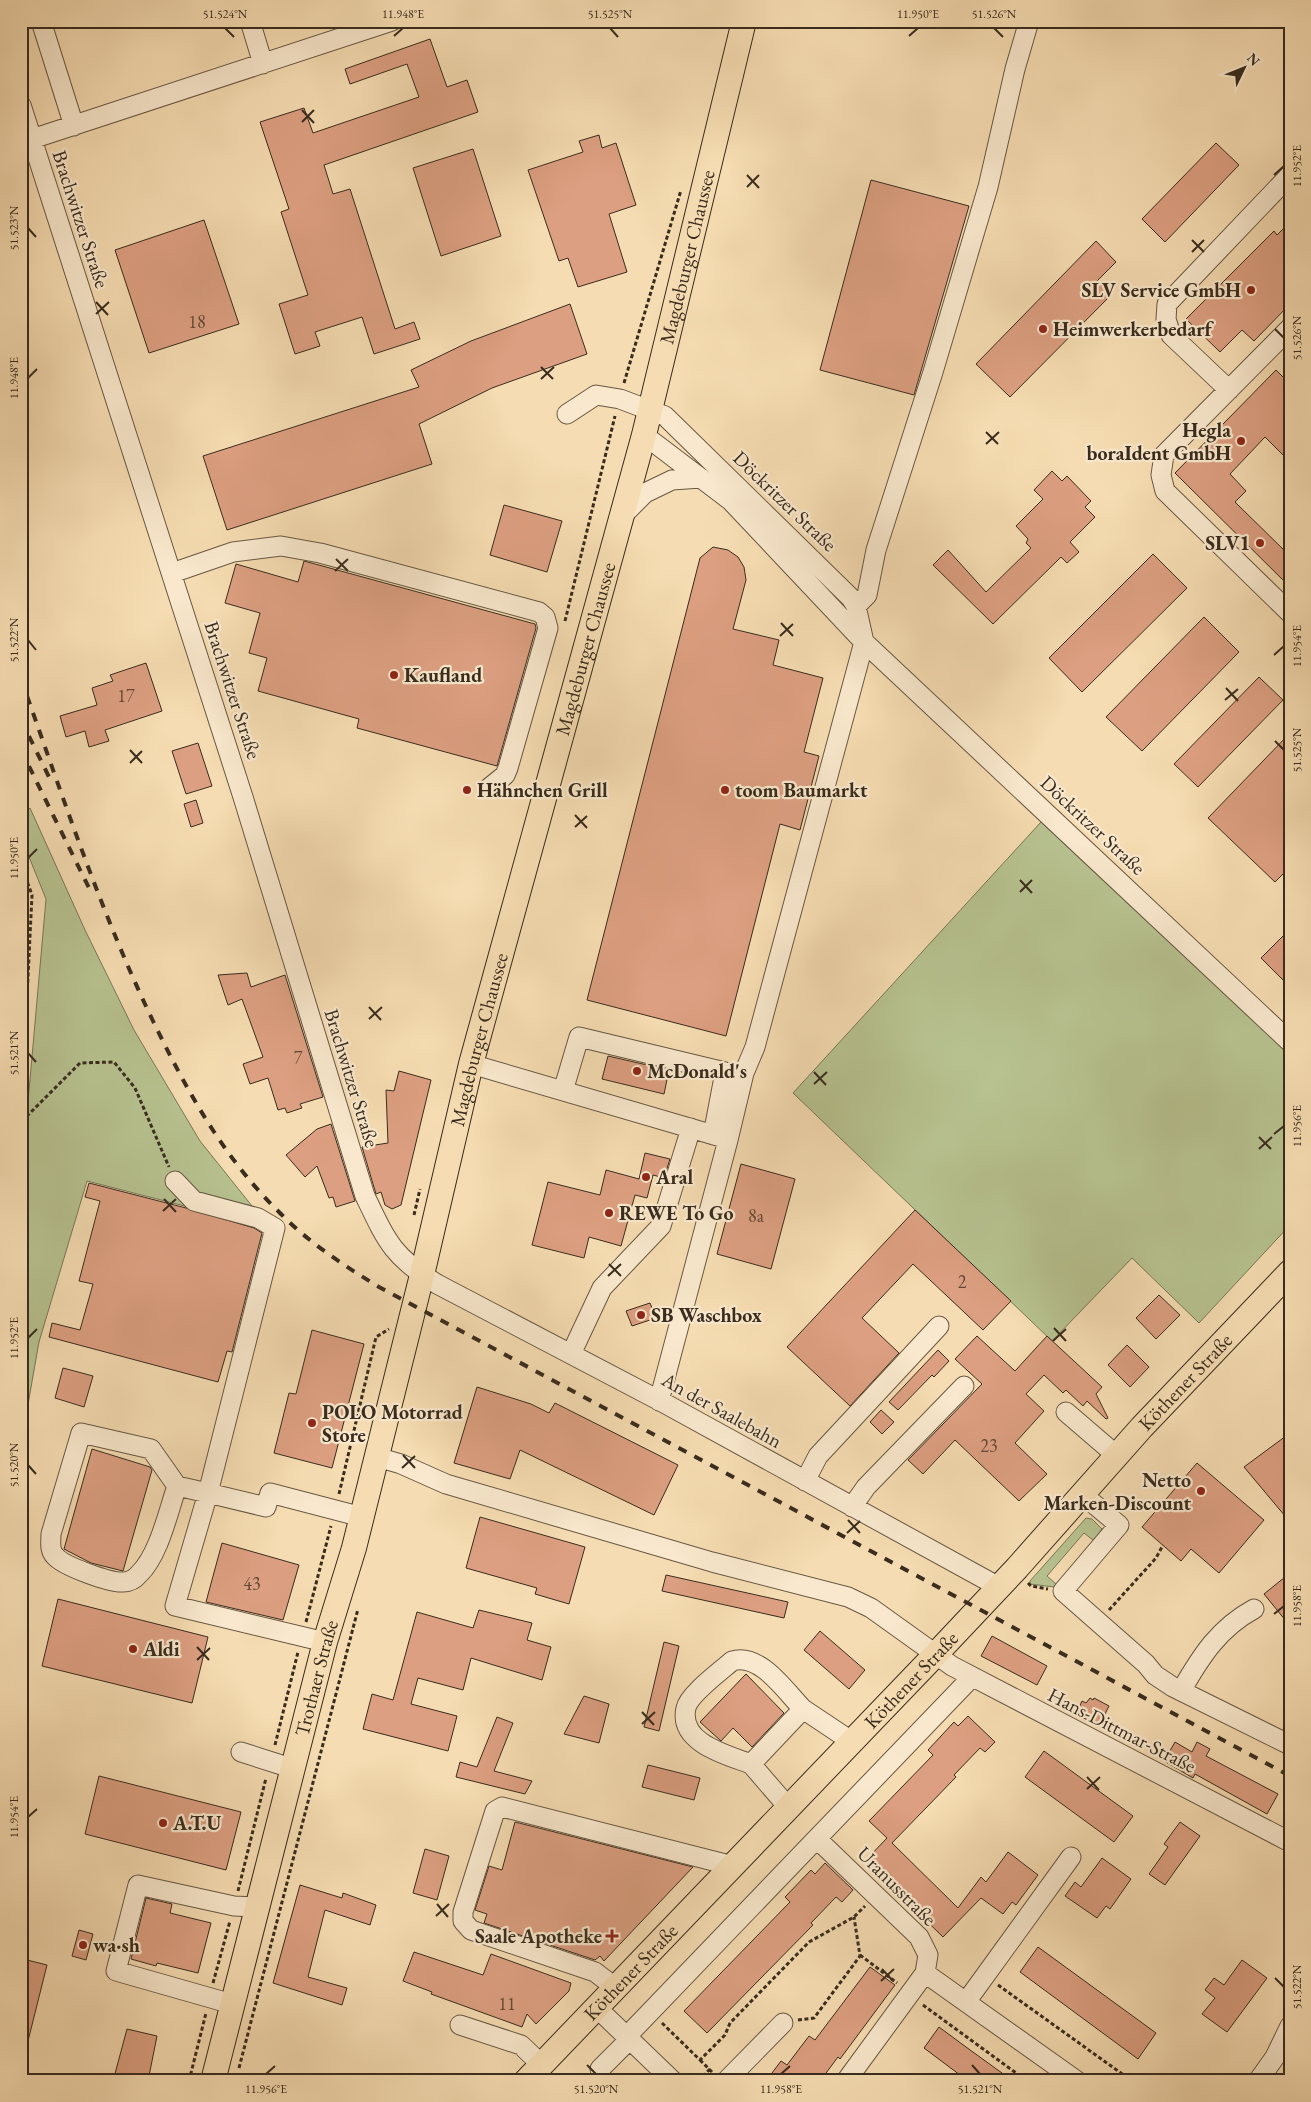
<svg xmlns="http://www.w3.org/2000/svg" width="1311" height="2102" font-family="'EB Garamond',serif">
<rect width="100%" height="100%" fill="#f6dcb2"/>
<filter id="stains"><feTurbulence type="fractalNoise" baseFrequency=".004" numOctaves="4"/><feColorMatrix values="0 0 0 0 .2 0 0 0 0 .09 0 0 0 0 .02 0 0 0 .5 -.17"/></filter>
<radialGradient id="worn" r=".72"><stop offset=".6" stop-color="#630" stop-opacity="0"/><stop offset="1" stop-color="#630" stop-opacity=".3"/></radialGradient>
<path fill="#b7c290" stroke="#787757" d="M 30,808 L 85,930 L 134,1030 L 200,1141 L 252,1206 L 251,1223 L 87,1181 L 39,1342 L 21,1444 L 21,1181 L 46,899 L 21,837 L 21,816 Z
M 1041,822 L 1290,1055 L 1290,1225 L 1199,1323 L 1132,1258 L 1052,1341 L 793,1093 Z
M 1086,1518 L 1092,1519 L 1102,1529 L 1094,1541 L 1084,1533 L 1047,1576 L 1056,1584 L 1054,1587 L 1030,1584 L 1030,1581 Z"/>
<path fill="#dc9f81" stroke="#392c1e" d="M 430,39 L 447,87 L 467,80 L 478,112 L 324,165 L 333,194 L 350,189 L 395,329 L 414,322 L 420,339 L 374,354 L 362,317 L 315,332 L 320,346 L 295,354 L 279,304 L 308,295 L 281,212 L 289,209 L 260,122 L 304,108 L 313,133 L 419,97 L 407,64 L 350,84 L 345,69 Z
M 599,135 L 602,148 L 616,143 L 636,205 L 609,214 L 627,272 L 578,287 L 568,258 L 559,261 L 528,170 L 583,152 L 579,141 Z
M 1216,143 L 1239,165 L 1165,242 L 1142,219 Z
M 473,149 L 501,236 L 441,256 L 413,168 Z
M 871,180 L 969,206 L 914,395 L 820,370 Z
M 204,220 L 239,324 L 149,353 L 115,250 Z
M 1290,222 L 1290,282 L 1284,288 L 1290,293 L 1290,304 L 1254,341 L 1242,330 L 1220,352 L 1186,319 L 1274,231 L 1277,235 Z
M 1096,241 L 1116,262 L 1097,281 L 1111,295 L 1010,397 L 976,364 Z
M 570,304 L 587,354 L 492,388 L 419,424 L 432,464 L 227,530 L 203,456 L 419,387 L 411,370 L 471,341 Z
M 1276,370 L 1290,384 L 1290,462 L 1265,437 L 1230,474 L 1246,491 L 1235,502 L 1290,556 L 1290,587 L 1175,473 Z
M 1052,471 L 1062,481 L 1067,476 L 1091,501 L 1085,507 L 1095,517 L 1070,542 L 1079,552 L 1067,563 L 1061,557 L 993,624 L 933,565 L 948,550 L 986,592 L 1031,548 L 1026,543 L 1028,539 L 1016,526 L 1043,499 L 1034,490 Z
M 504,505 L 562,521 L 547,572 L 490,555 Z
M 713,547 L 728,550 L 738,557 L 744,567 L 746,580 L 733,629 L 779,640 L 773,665 L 823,678 L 804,752 L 819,756 L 800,830 L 780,824 L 726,1036 L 587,1000 L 700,558 Z
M 1153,554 L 1187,588 L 1082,692 L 1049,658 Z
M 304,561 L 535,624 L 536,628 L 497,766 L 357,728 L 359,719 L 258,691 L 267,658 L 249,653 L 260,613 L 225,603 L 236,564 L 298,582 Z
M 1204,617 L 1239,652 L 1142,751 L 1106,717 Z
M 146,663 L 162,711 L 105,730 L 109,741 L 89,747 L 85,731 L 66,737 L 60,716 L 97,705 L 92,688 L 113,681 L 110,675 Z
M 1259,677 L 1283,700 L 1198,787 L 1174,764 Z
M 1290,733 L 1290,867 L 1275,882 L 1208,818 Z
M 198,743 L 212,786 L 186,794 L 172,751 Z
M 196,800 L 203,823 L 191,827 L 184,804 Z
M 1290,929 L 1290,987 L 1261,958 Z
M 247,973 L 251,987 L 285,975 L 323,1097 L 300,1104 L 302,1108 L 287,1113 L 285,1108 L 278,1110 L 268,1078 L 250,1084 L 243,1064 L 263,1057 L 242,999 L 228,1005 L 218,975 Z
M 608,1056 L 669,1070 L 664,1094 L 602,1079 Z
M 399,1071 L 431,1080 L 401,1205 L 392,1209 L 385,1205 L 381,1192 L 376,1194 L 362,1147 L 388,1143 L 386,1090 L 394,1091 Z
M 331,1124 L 355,1201 L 336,1207 L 333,1197 L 329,1198 L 317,1166 L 305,1177 L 286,1155 L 317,1129 Z
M 645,1153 L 670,1159 L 664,1178 L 653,1175 L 647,1198 L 635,1195 L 621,1246 L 589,1237 L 584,1258 L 532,1245 L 548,1182 L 600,1195 L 606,1170 L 639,1179 Z
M 741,1164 L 795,1179 L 771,1269 L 717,1254 Z
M 89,1183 L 186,1208 L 254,1228 L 262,1233 L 232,1352 L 227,1351 L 218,1382 L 49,1337 L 52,1323 L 80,1330 L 93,1284 L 79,1281 L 100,1201 L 85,1197 Z
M 915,1210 L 1011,1301 L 983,1330 L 913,1264 L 862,1318 L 899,1353 L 850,1406 L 787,1347 Z
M 1159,1295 L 1180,1315 L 1156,1339 L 1136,1318 Z
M 650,1303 L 656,1318 L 632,1326 L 626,1311 Z
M 312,1330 L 364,1344 L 332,1468 L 274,1453 L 289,1393 L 296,1394 Z
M 977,1336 L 1015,1371 L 1047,1336 L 1102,1387 L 1096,1394 L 1108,1418 L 1106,1419 L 1087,1401 L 1083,1406 L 1066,1390 L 1063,1393 L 1044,1375 L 1026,1394 L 1044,1411 L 1015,1443 L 1047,1474 L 1019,1501 L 955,1440 L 923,1474 L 908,1460 L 982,1384 L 955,1359 Z
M 1127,1345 L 1149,1367 L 1130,1387 L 1108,1365 Z
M 938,1350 L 949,1361 L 934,1377 L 932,1375 L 898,1410 L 889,1402 Z
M 63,1368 L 93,1376 L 84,1407 L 55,1398 Z
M 477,1387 L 531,1404 L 549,1413 L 555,1403 L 678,1465 L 654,1515 L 520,1450 L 510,1479 L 454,1463 Z
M 881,1410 L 894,1422 L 882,1434 L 870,1422 Z
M 1290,1433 L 1290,1522 L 1244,1467 Z
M 92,1449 L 150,1467 L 152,1470 L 123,1571 L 91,1563 L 64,1549 Z
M 1197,1463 L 1264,1520 L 1219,1573 L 1191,1549 L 1181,1561 L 1142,1527 Z
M 480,1517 L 585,1547 L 569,1604 L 535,1594 L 537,1588 L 466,1568 Z
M 222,1543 L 299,1565 L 283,1620 L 206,1602 Z
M 1290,1573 L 1290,1626 L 1264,1594 Z
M 666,1575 L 788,1602 L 784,1618 L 662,1591 Z
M 58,1599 L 208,1637 L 192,1703 L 42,1666 Z
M 479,1610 L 532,1623 L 527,1640 L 551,1647 L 542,1680 L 471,1658 L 463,1690 L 418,1678 L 411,1704 L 457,1716 L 448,1751 L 363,1729 L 372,1694 L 393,1700 L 417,1612 L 473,1628 Z
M 820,1631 L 865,1670 L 849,1689 L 804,1650 Z
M 992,1636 L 1047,1666 L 1037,1685 L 981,1656 Z
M 664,1642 L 679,1646 L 659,1731 L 644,1727 Z
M 746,1674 L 784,1713 L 752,1747 L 733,1728 L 721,1741 L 700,1722 Z
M 584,1696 L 609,1704 L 599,1743 L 564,1734 Z
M 1090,1698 L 1093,1700 L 1094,1698 L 1109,1706 L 1099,1726 L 1076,1714 L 1082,1701 L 1086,1703 Z
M 968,1716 L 995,1742 L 985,1752 L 980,1748 L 954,1775 L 956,1777 L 892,1843 L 958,1908 L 981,1877 L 986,1882 L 1008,1852 L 1038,1875 L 1016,1905 L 1012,1902 L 1003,1914 L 981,1898 L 943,1937 L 865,1861 L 887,1838 L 869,1821 L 933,1755 L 928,1750 L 954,1722 L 958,1726 Z
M 497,1717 L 513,1723 L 494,1771 L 532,1781 L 525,1794 L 456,1777 L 460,1762 L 477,1767 Z
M 1175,1742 L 1192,1752 L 1197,1742 L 1210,1749 L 1206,1756 L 1278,1794 L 1267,1814 L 1195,1774 L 1193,1778 L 1164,1761 Z
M 1044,1751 L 1133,1816 L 1114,1842 L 1025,1777 Z
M 648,1765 L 700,1778 L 694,1800 L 642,1787 Z
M 99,1776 L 241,1812 L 226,1870 L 85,1834 Z
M 515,1822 L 693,1867 L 604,1961 L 600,1956 L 595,1960 L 484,1923 L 487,1914 L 475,1910 L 489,1866 L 502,1870 Z
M 1180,1822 L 1200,1836 L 1165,1885 L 1149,1874 L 1168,1847 L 1164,1844 Z
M 425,1849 L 449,1856 L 437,1900 L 413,1893 Z
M 1102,1858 L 1131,1879 L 1110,1909 L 1106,1906 L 1097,1918 L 1065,1896 L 1075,1882 L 1081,1887 Z
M 825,1863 L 853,1890 L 842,1902 L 836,1897 L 811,1923 L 813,1925 L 707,2033 L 684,2011 L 790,1902 L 785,1897 L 811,1870 L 815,1874 Z
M 300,1885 L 342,1898 L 343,1893 L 376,1905 L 370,1925 L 325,1910 L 308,1977 L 347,1988 L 342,2005 L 273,1983 Z
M 146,1898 L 172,1904 L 170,1913 L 211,1923 L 198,1973 L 157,1963 L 156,1966 L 131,1959 Z
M 79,1930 L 93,1934 L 86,1960 L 72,1956 Z
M 1038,1947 L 1156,2033 L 1138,2059 L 1020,1972 Z
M 414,1952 L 483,1975 L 491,1954 L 571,1983 L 569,1991 L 536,2024 L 527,2014 L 522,2027 L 431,1994 L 432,1992 L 403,1981 Z
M 23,1959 L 47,1965 L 26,2049 L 21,2048 L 21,1968 Z
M 1242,1960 L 1267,1978 L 1227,2032 L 1202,2014 L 1215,1998 L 1205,1990 L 1214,1978 L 1224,1985 Z
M 870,1967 L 895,1985 L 840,2059 L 838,2057 L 820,2081 L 782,2081 L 772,2073 L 781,2061 L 787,2065 L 809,2036 L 815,2040 Z
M 939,2027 L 966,2047 L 1013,2081 L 968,2081 L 924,2048 Z
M 127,2029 L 157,2036 L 148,2081 L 113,2081 Z"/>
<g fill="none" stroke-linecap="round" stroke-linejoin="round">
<g stroke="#685843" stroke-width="21">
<path id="minor" d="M 41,21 L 74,126
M 250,21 L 263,64
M 21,105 L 243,797 L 365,1196 C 387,1242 393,1257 437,1284 L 664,1403 L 999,1587
M 32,139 L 392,21
M 1290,328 L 1164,455 L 1161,475 L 1165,491 L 1290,613
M 1229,390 L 1171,335 L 1166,319 L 1167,304 L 1290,175
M 567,414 L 596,395 L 620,399 L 665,416 L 851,598 L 856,606 L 864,642 L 755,1047 L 744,1073 L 728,1140 L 659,1401
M 644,435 L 731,501 L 864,642 L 1290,1042
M 621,517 L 645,493 L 672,480 L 701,478
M 172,573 L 233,552 L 281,546 L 320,553 L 539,612 L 545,617 L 548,628 L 508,768 L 505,775 L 489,788
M 856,606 L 867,595 L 876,550 L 933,372 L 988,187 L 1015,69 L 1029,21
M 471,1064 L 724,1138
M 563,1091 L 579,1037 L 725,1072 L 713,1135
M 175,1181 L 194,1201 L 258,1218 L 275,1228 L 208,1493 L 177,1486 L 151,1449 L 81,1433 L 51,1534 C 51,1542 49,1550 55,1556 C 63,1566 110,1583 123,1582 C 129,1582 135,1579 139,1574 C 159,1555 168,1512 177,1486
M 571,1354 L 602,1288 L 661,1226 L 691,1128
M 1066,1412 L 1116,1455
M 377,1457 L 401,1464 L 446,1484 L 712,1562 L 848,1597 L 871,1608 L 952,1666 L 1290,1842
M 805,1481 L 818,1456 L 939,1326
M 1082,1494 L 1119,1525 L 1063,1591 L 1146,1664 L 1155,1675 L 1173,1687 L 1290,1745
M 852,1507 L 866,1487 L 964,1386
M 325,1642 L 175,1606 L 208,1493 L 266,1507 L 270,1493 L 362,1517
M 1181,1691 C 1201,1656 1219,1628 1254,1609
M 241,1752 L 291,1768
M 751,1764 C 727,1755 678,1743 686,1708 C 689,1694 721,1671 732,1661 C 760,1652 786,1692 803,1709
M 788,1807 L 751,1764 L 803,1709 L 851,1741
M 817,1839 L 919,1937 L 928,1955 L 925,1973 L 846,2081
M 925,1973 L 1077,2081
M 616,1988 L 595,1972 L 471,1930 L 463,1921 L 463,1912 L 495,1811 L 502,1807 L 733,1866
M 966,2002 L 1071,1857
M 232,2004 L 116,1971 L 138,1885 L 234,1906 L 256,1907
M 597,2008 L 673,2081
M 460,2025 L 521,2045 L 542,2065
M 627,2036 L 972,1677
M 600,2069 L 630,2039
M 726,2081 L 783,2023
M 1258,2081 L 1275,2057 L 1290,2026"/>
</g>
<g stroke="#392c1e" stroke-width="26">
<g id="major">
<path id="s1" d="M 213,2081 L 325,1642 L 354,1548 L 422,1275 L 471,1064 L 644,435 L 744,21"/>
<path id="s2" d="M 526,2081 L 935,1655 L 1017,1568 L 1142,1427 L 1290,1272"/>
</g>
</g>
<path stroke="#392c1e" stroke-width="3" stroke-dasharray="4 2.5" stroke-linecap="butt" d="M 624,383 L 681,190
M 565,621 L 615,416
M 21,864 L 32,895 L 21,1121
M 22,1121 L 80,1063 L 114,1062 L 135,1088 L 169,1167
M 414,1215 L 420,1189
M 339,1494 L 376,1337 L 389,1329
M 1028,1583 L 1031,1586 L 1048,1589
M 1109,1610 L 1156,1558 L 1163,1545
M 306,1622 L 331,1526
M 275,1745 L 298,1652
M 238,1891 L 266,1778
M 860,1955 L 897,1983
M 213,1983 L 230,1921
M 998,1985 L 1132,2081
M 923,2005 L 1027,2081
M 798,2020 L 814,2018 L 860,1956 L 854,1917
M 662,2023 L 700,2060 L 725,2035 L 730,2023 L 809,1942 L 854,1917 L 865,1906
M 700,2060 L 712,2072
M 239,2068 L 358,1609
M 189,2081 L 206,2013
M 698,2081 L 710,2069"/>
<use href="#minor" stroke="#f9e8cd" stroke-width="19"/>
<use href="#major" stroke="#f6dcb2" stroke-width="24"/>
<path stroke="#392c1e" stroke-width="4" stroke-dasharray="9 9" stroke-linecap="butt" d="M 21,679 C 62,794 100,911 153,1021 C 187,1091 223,1157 279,1212 C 308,1242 343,1265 379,1287 L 1290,1776
M 21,720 L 52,783
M 21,750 L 91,892"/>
</g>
<path fill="none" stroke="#392c1e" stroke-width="2" d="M 225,28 L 234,37M 610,28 L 618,37M 994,28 L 1003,37M 394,36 L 403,28M 909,36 L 918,28M 302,110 L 314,123M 302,122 L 314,110M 747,175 L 759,188M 1274,175 L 1284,166M 747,187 L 759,175M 28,228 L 36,237M 1192,240 L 1204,252M 1192,252 L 1204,240M 96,302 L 108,315M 96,314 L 109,302M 1275,329 L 1284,338M 541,367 L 553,379M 28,378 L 37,369M 541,379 L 554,367M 986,432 L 998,444M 986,444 L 999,432M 336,559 L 348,571M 335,571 L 348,559M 781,623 L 793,636M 780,636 L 793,624M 28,640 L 36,650M 1274,655 L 1284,646M 1226,688 L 1238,701M 1225,700 L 1238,689M 1275,741 L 1284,750M 130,750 L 142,763M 130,763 L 142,751M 575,815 L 587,828M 575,827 L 587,816M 28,858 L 37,849M 1020,880 L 1032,893M 1020,892 L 1032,880M 369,1007 L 381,1020M 369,1019 L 382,1007M 28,1053 L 36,1062M 814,1072 L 826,1085M 814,1084 L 827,1072M 1274,1134 L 1284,1126M 1259,1137 L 1271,1149M 1259,1149 L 1272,1137M 164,1199 L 176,1212M 163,1211 L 176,1199M 609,1264 L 621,1276M 608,1276 L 621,1264M 1054,1328 L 1066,1341M 28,1338 L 37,1329M 1053,1341 L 1066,1329M 403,1455 L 415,1468M 28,1465 L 36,1474M 402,1468 L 415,1456M 848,1520 L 860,1533M 847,1533 L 860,1521M 1274,1614 L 1284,1606M 197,1647 L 209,1660M 197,1660 L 210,1648M 642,1712 L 654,1725M 642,1724 L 655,1712M 1087,1777 L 1099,1790M 1087,1789 L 1100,1777M 28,1817 L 37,1809M 437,1904 L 448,1917M 436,1916 L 449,1904M 882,1969 L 893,1981M 1275,1978 L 1284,1987M 881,1981 L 894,1969M 587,2065 L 596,2074M 972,2065 L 980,2074M 266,2074 L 275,2066M 781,2074 L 790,2066"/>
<g fill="#8f2418" stroke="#f9e8cd" stroke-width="2">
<circle cx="1251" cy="290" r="5"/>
<circle cx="1043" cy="329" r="5"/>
<circle cx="1241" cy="441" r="5"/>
<circle cx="1260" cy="543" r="5"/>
<circle cx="394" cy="675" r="5"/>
<circle cx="467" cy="790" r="5"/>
<circle cx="725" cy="790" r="5"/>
<circle cx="637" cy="1071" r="5"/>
<circle cx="646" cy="1177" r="5"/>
<circle cx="609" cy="1213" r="5"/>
<circle cx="641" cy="1315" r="5"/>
<circle cx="312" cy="1423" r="5"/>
<circle cx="1201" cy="1491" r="5"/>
<circle cx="133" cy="1649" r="5"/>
<circle cx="163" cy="1823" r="5"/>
<path d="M609.5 1928.5h5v5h5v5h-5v5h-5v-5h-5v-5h5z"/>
<circle cx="83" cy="1945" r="5"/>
</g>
<g text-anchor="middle" stroke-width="4.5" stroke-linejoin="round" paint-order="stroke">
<g font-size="18" fill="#624937">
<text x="197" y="328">18</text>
<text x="126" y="702">17</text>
<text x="298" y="1064">7</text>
<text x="756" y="1222">8a</text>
<text x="962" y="1288">2</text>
<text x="989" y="1452">23</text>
<text x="252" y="1590">43</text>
<text x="507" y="2010">11</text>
</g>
<g font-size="20" fill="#392c1e" stroke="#f9e8cd">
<text transform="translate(81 219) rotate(72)" y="7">Brachwitzer Straße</text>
<text dy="7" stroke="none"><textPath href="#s1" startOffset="1885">Magdeburger Chaussee</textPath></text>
<text transform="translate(785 501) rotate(44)" y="7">Döckritzer Straße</text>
<text dy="7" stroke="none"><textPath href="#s1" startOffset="1480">Magdeburger Chaussee</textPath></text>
<text transform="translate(233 690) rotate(72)" y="7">Brachwitzer Straße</text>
<text transform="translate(1093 825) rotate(43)" y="7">Döckritzer Straße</text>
<text dy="7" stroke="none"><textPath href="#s1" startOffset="1075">Magdeburger Chaussee</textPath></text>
<text transform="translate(352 1078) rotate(73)" y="7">Brachwitzer Straße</text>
<text dy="7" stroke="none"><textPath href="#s2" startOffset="961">Köthener Straße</textPath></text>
<text transform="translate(722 1410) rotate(29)" y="7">An der Saalebahn</text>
<text dy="7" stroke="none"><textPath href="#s1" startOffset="416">Trothaer Straße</textPath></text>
<text dy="7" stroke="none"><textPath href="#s2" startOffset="556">Köthener Straße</textPath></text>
<text transform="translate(1122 1730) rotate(27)" y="7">Hans-Dittmar-Straße</text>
<text transform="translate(897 1886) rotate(45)" y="7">Uranusstraße</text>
<text dy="7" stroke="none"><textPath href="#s2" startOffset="151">Köthener Straße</textPath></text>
</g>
<g font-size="20" font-weight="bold" fill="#392c1e" stroke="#f9e8cd" text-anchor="start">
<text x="1241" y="297" text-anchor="end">SLV Service GmbH</text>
<text x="1053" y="336">Heimwerkerbedarf</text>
<text x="1231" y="437" text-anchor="end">Hegla<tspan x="1231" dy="23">boraIdent GmbH</tspan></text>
<text x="1250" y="550" text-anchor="end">SLV1</text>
<text x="404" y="682">Kaufland</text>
<text x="477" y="797">Hähnchen Grill</text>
<text x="735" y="797">toom Baumarkt</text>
<text x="647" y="1078">McDonald's</text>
<text x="656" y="1184">Aral</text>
<text x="619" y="1220">REWE To Go</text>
<text x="651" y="1322">SB Waschbox</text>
<text x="322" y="1419">POLO Motorrad<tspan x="322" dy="23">Store</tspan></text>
<text x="1191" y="1487" text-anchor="end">Netto<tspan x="1191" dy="23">Marken-Discount</tspan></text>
<text x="143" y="1656">Aldi</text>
<text x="173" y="1830">A.T.U</text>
<text x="602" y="1943" text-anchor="end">Saale Apotheke</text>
<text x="93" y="1952">wa·sh</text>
</g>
</g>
<rect width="1311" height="2102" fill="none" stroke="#f6dcb2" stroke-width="55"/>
<g transform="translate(1244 68) rotate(47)" stroke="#f9e8cd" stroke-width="4" paint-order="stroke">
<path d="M0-4L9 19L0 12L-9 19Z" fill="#392c1e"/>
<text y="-8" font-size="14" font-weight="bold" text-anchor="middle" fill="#392c1e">N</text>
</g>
<rect x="28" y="28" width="1256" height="2046" fill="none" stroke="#392c1e" stroke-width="2"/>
<g font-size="12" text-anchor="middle" fill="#392c1e">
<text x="225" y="18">51.524°N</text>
<text x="403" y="18">11.948°E</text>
<text x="610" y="18">51.525°N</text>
<text x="918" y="18">11.950°E</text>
<text x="994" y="18">51.526°N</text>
<text transform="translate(1297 166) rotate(-90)" y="4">11.952°E</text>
<text transform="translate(14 228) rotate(-90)" y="4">51.523°N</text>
<text transform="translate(1297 338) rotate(-90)" y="4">51.526°N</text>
<text transform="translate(14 378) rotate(-90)" y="4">11.948°E</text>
<text transform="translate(14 640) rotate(-90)" y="4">51.522°N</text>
<text transform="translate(1297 646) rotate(-90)" y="4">11.954°E</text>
<text transform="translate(1297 750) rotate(-90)" y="4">51.525°N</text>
<text transform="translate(14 858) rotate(-90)" y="4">11.950°E</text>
<text transform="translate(14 1053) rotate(-90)" y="4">51.521°N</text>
<text transform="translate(1297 1126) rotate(-90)" y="4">11.956°E</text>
<text transform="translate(14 1338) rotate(-90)" y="4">11.952°E</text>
<text transform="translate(14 1465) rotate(-90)" y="4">51.520°N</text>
<text transform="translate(1297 1606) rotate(-90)" y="4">11.958°E</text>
<text transform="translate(14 1817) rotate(-90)" y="4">11.954°E</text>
<text transform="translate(1297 1987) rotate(-90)" y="4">51.522°N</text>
<text x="266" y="2093">11.956°E</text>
<text x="596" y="2093">51.520°N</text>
<text x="781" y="2093">11.958°E</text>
<text x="980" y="2093">51.521°N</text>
</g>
<rect width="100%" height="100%" filter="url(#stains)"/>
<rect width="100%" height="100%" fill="url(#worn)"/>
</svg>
